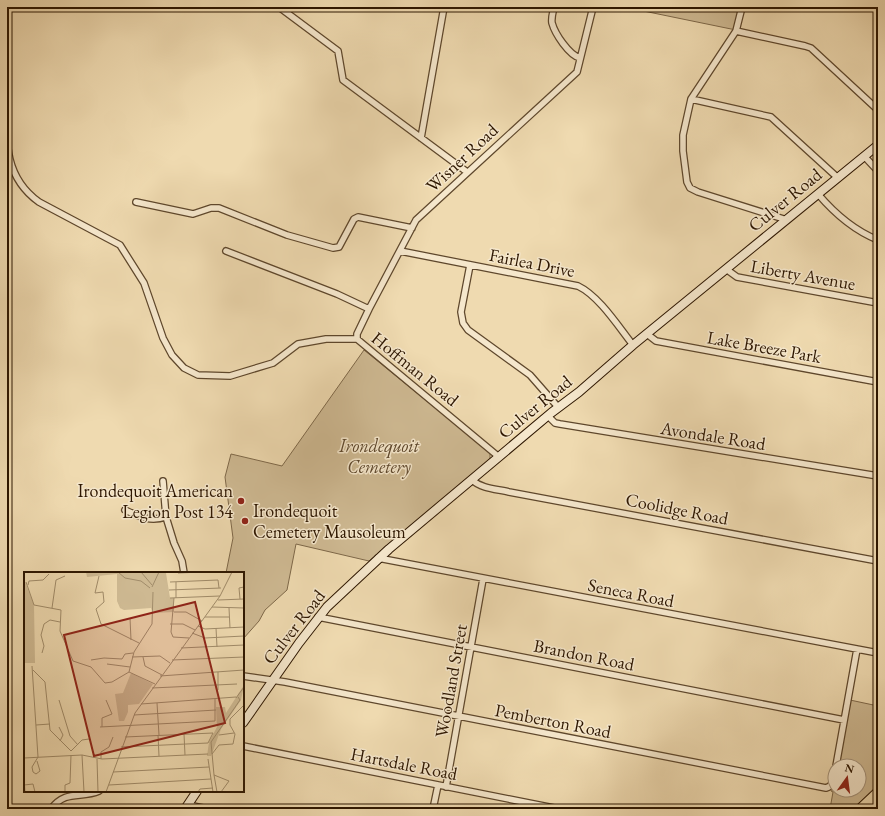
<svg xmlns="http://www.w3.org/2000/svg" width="885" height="816" font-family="'EB Garamond',serif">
<rect width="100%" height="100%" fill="#efdab0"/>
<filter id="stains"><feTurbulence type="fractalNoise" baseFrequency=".005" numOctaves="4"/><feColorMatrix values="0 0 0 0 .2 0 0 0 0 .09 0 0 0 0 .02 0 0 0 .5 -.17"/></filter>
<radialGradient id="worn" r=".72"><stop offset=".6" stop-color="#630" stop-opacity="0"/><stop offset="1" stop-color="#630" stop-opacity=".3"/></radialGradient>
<path fill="#ceb992" stroke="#7e6849" d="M 624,7 L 742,7 L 736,30 Z
M 364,350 L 487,450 L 490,454 L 490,459 L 369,561 L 296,544 L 287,590 L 265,610 L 259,621 L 243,639 L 243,573 L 226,573 L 233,538 L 225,477 L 231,454 L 282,466 Z
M 850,700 L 878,706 L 878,809 L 830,809 L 833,792 L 831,791 L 835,778 L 835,790 L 859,790 L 859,766 L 837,766 Z"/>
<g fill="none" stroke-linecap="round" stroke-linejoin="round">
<g stroke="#5e472c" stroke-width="8">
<path id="minor" d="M 279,7 L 338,51 L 343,80 L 467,172
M 554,7 C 553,12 551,18 552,23 C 555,34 569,55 580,58
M 742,7 L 736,31 L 691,99 L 683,135 L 683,151 L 687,182 L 690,188 L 698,192 L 787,220
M 736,31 L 805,46 L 811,48 L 878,110
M 7,90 C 7,133 0,174 39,202 L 120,245 L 144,283 L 163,338 L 172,355 L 184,368 L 198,375 L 230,376 L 273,363 L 298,344 L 326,339 L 357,339 L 499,457
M 691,99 L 771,117 L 838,178
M 421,138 L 444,7
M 864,156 L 878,171
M 818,194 C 835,214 853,230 878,240
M 136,202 L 193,214 L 211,208 L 219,208 L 287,235 L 333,248 L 339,247 L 354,219 L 358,217 L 412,228
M 226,251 L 337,294 L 369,309
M 400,251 L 578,286 C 599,296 618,326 633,345
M 470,265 L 461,312 L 463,323 L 468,330 L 530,375 L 558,407
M 726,269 L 737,277 L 878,303
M 647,334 L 656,341 L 878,382
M 357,339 L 357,334 L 369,309 L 416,220 L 577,72 L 593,7
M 548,416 L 555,423 L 560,424 L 878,476
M 472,480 C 482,489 497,489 509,492 L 878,561
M 163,481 L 166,517 L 174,543 L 182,561 L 184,573
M 125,510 C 140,517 150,522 166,517
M 378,558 L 878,653
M 318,617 L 844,720
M 243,676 L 285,682 L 826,788 C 834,786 834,777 835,770
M 243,746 L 559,809
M 836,766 L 857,649
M 446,787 L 483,579
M 188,805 L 208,809
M 51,809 C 66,789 81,799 99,791
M 433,809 L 438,785"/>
</g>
<g stroke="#2d1600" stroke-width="10">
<path id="secondary" d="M 243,723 L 299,643 L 327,607 L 389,549 L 551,413 L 579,392 L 633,345 L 878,145
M 185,809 L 197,791"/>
</g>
<g stroke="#2d1600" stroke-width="11">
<path id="primary" d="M 860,809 L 878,792
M 873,809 L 878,804"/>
</g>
<use href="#minor" stroke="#f5e7cc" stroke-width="5.5"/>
<use href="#secondary" stroke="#f5e7cc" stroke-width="8"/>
<use href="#primary" stroke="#efdab0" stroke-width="9"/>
</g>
<g fill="#8f2418" stroke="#f5e7cc" stroke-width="1.5">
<circle cx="241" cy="501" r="4"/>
<circle cx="245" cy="521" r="4"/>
</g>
<g text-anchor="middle" stroke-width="3" stroke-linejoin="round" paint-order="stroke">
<g font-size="18" fill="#2d1600" stroke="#f5e7cc">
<text transform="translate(462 158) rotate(-43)" y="6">Wisner Road</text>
<text transform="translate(785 200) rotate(-39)" y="6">Culver Road</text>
<text transform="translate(532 263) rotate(11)" y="6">Fairlea Drive</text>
<text transform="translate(803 275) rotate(10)" y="6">Liberty Avenue</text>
<text transform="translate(764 347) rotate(10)" y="6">Lake Breeze Park</text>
<text transform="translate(415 369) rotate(39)" y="6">Hoffman Road</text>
<text transform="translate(535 407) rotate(-39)" y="6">Culver Road</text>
<text transform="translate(713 436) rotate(9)" y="6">Avondale Road</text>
<text transform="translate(677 509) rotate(11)" y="6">Coolidge Road</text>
<text transform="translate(631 593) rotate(11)" y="6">Seneca Road</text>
<text transform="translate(294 627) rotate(-52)" y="6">Culver Road</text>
<text transform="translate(584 655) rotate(11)" y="6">Brandon Road</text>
<text transform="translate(451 681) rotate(-80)" y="6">Woodland Street</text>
<text transform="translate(553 721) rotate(11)" y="6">Pemberton Road</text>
<text transform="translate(404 764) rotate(11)" y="6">Hartsdale Road</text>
</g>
<g font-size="18" font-style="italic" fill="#5d472c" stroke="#f5e7cc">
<text x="379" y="452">Irondequoit<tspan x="379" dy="21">Cemetery</tspan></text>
</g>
<g font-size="18" fill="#2d1600" stroke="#f5e7cc" text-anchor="end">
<text x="233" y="497">Irondequoit American<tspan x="233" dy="21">Legion Post 134</tspan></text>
<text x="253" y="517" text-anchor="start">Irondequoit<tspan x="253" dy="21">Cemetery Mausoleum</tspan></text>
</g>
</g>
<g transform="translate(24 572)">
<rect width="220" height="220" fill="#efdab0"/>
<path d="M 62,0 L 167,0 L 142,1 L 146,26 L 150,26 L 150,40 L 129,41 L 127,36 L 100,38 L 96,36 L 93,29 L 93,2 L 63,5 ZM 0,7 L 10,33 L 11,91 L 0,91 ZM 107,101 L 129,112 L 115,132 L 104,133 L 104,140 L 100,149 L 95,149 L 91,122 L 99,121 ZM 220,113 L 217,128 L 197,157 L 187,184 L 183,184 L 185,170 L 193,155 L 192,135 L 201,135 L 202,141 Z" fill="#ceb992"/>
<path fill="none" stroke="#a18c6a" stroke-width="1" d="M 94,0 L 101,6 L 117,9 L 126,16M 117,0 L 128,13M 154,1 L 178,0M 75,4 L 71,21 L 79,20 L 80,30 L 72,37 L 77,52 L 115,71M 2,10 L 10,33 L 37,38 L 36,59 L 49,89 L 67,95 L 81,111 L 88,110 L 105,100 L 131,112M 146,10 L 194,8 L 195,16M 152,10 L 152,26M 4,13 L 5,9 L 19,8 L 25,2M 128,15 L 135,0M 145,18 L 197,16M 146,26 L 196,24M 150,26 L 147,60 L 149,65 L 165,66M 216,27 L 215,16 L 220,15M 194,28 L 220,27M 188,35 L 220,36M 28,36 L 32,8 L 41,4M 205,36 L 206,56M 150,40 L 162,40 L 178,49M 181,45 L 205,45M 106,46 L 107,68M 146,52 L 159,52 L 171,58M 174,54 L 181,57 L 220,55M 192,56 L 193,75M 168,61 L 181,66 L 220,64M 157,76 L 220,73M 18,81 L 20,74 L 17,63 L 20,52 L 26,48 L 36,50M 108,85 L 136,84 L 146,91M 119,85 L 121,94 L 138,103M 67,88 L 80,86 L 98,87 L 101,82 L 109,81M 148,88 L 220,85M 83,92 L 106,95M 8,94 L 14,185 L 8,195 L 9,200 L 12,202 L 16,199 L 13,189M 9,98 L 21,110 L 26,158 L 47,179M 105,100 L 110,80 L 128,52 L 129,20M 194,100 L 194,118M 136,104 L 220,98M 128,116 L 213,112M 212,126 L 220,115M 35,128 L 46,164 L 54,173M 133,131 L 135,163M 117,132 L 212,125M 110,143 L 192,138M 12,153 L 26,152M 35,155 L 39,163 L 36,169M 76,155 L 191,149 L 191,127M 78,155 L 78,146 L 88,142 L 82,128M 160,162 L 161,183M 134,163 L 135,184M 195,163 L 210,161M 97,175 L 184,171 L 189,161 L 101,165M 47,179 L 58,168 L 65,167M 188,182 L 195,173 L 209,172 L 211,162 L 206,153 L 206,147 L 220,133M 58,183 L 60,220M 0,186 L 58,183 L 78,187 L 184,182M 73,187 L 74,220M 77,187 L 77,180 L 85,175 L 89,165M 184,187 L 189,220M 89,200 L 185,195M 190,203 L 205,209 L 197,220M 190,203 L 187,170 L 216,128 L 214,125M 190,203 L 193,220M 0,206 L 1,220M 0,213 L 9,212 L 11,220M 85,213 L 187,207M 41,220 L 41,213 L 46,211 L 47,183M 82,220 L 111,141 L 196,24 L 208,0M 174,220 L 176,217 L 189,216"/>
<path fill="#8f2418" fill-opacity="0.15" stroke="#8f2418" stroke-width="2" d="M 171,30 L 201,151 L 70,184 L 40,63 Z"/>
<rect width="220" height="220" fill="none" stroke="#2d1600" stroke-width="2"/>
</g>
<rect width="885" height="816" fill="none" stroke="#efdab0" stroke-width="24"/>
<rect x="8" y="8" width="869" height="800" fill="none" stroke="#2d1600" stroke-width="2"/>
<rect x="12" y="12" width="861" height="792" fill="none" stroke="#2d1600"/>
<g transform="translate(847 778) rotate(14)"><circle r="19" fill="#f5e7cc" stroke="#a5937a"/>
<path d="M0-3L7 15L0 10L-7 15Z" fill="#8f2418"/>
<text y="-6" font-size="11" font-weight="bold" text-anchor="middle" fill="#2d1600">N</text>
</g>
<rect width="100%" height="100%" filter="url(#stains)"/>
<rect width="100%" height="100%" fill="url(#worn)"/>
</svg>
